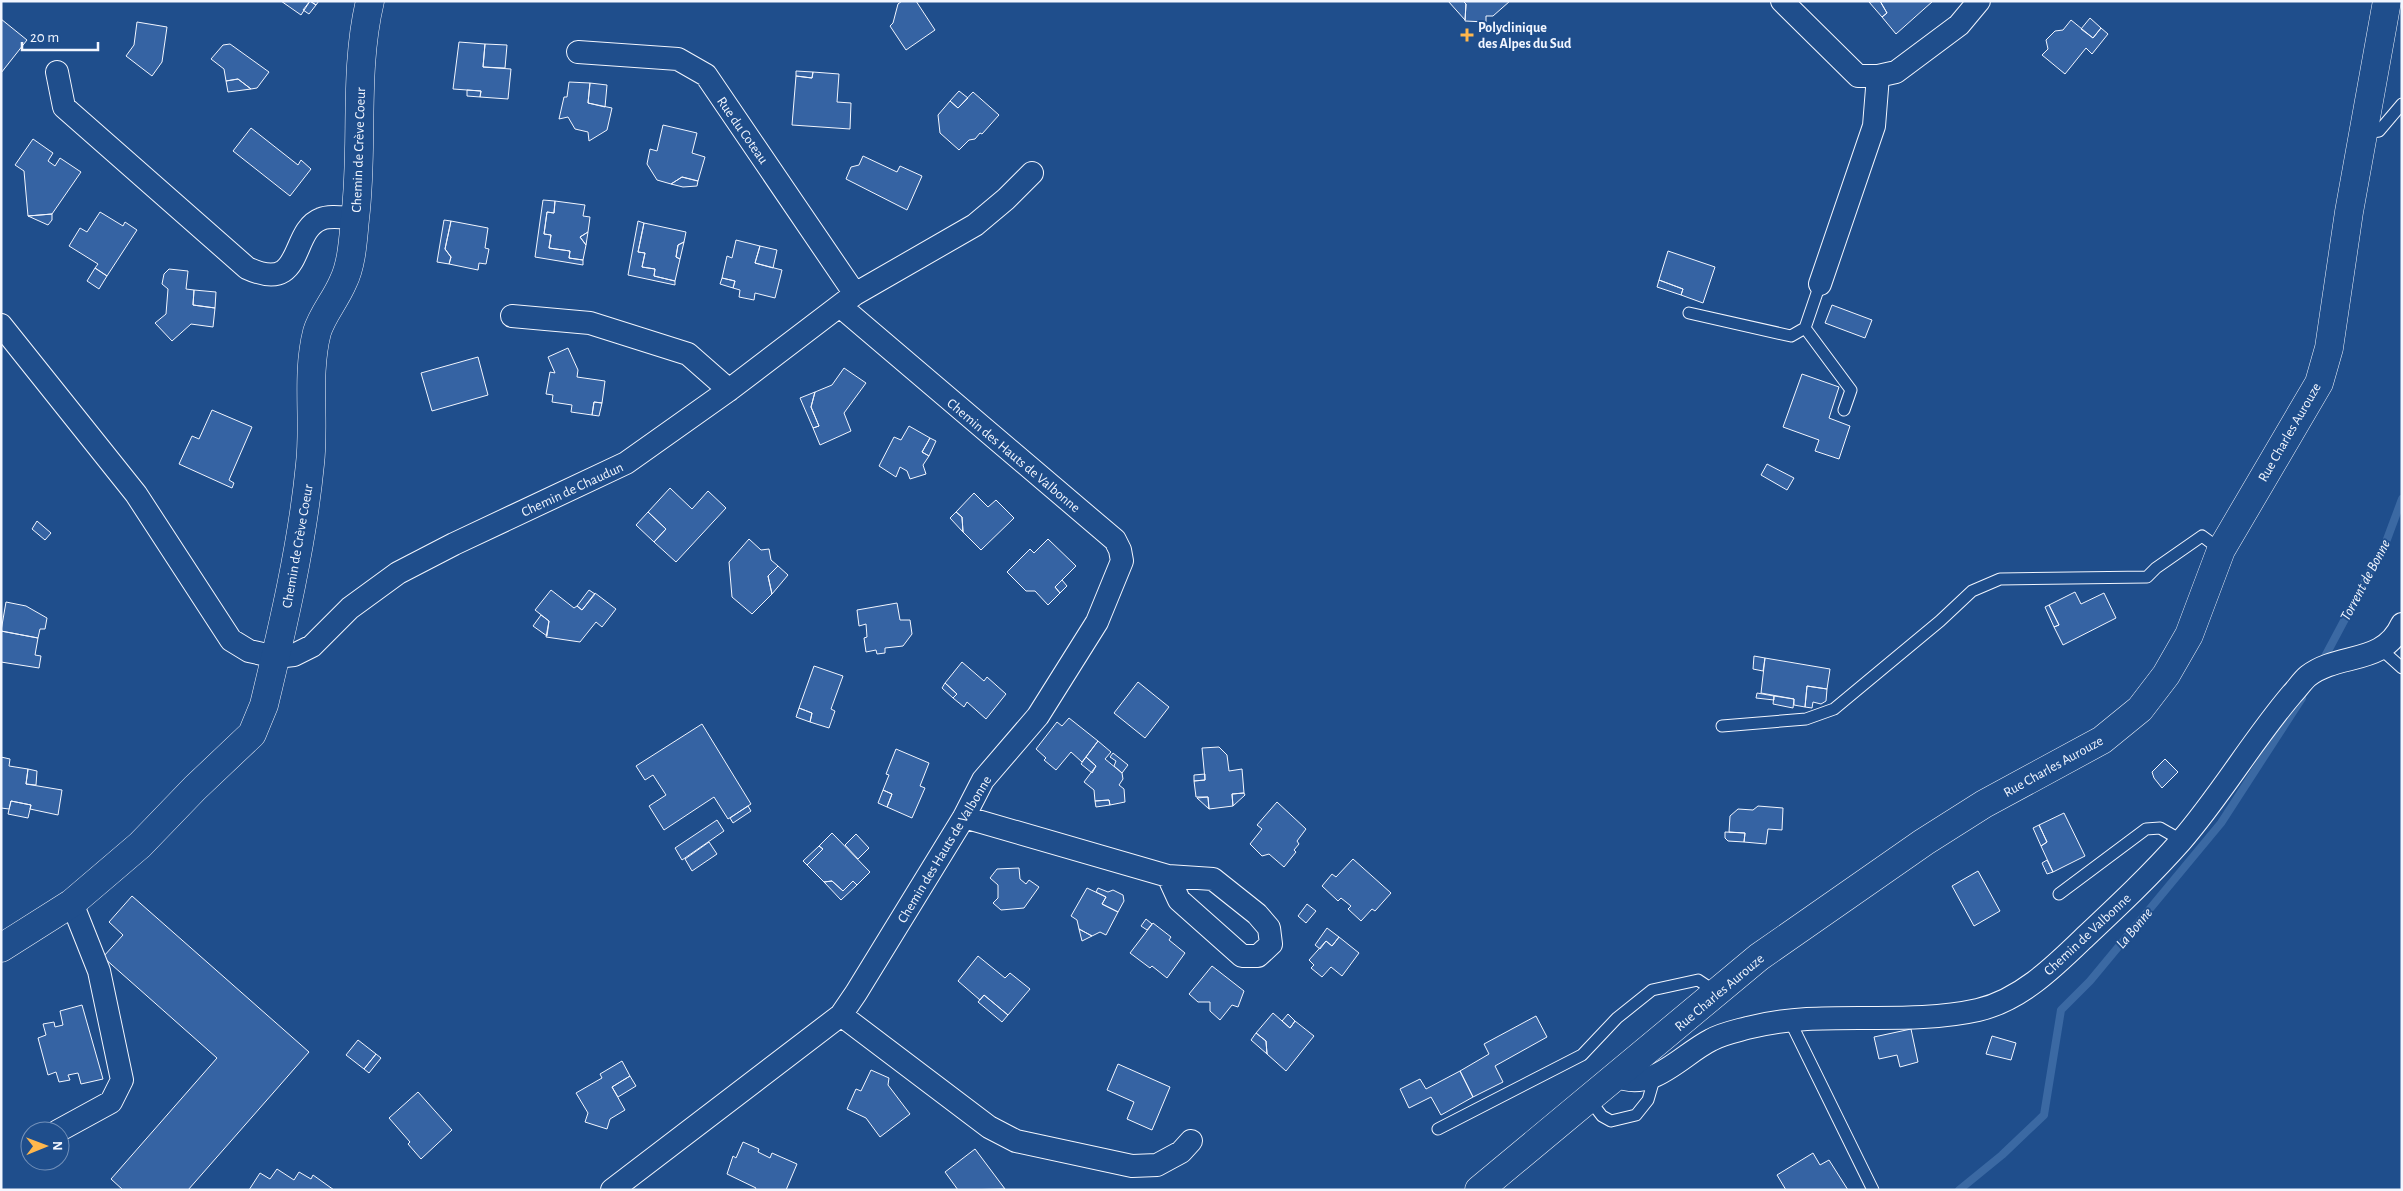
<svg xmlns="http://www.w3.org/2000/svg" width="2403" height="1191" font-family="'Alegreya Sans',sans-serif">
<rect width="100%" height="100%" fill="#1f4e8c"/>
<g fill="none" stroke-linecap="round" stroke-linejoin="round">
<path stroke="#3b69a3" stroke-width="8" d="M 2321,664 L 2386,542 L 2402,499
M 1959,1190 L 2002,1155 L 2044,1115 L 2061,1010 L 2090,981 L 2221,823 L 2302,698"/>
</g>
<path fill="#3563a3" stroke="#f2f6ff" d="M 281,1 L 319,1 L 316,5 L 310,1 L 301,15 Z
M 310,1 L 316,5 L 309,14 L 303,10 Z
M 902,1 L 916,1 L 935,30 L 906,50 L 890,26 L 893,23 L 898,4 Z
M 1448,1 L 1463,1 L 1466,4 L 1465,20 Z
M 1463,1 L 1510,1 L 1493,16 L 1486,16 L 1486,22 L 1465,21 L 1466,4 Z
M 1880,1 L 1933,1 L 1896,34 L 1882,17 L 1887,13 Z
M 1880,1 L 1887,13 L 1882,17 L 1869,2 Z
M 2090,18 L 2101,28 L 2093,38 L 2081,29 Z
M 1,19 L 27,40 L 1,73 Z
M 2071,20 L 2093,38 L 2101,28 L 2108,34 L 2092,54 L 2086,48 L 2065,74 L 2042,55 L 2048,49 L 2046,40 L 2055,31 L 2063,30 Z
M 137,22 L 167,27 L 162,62 L 152,76 L 126,56 L 134,45 Z
M 459,42 L 485,44 L 483,67 L 511,69 L 508,99 L 480,97 L 481,91 L 453,89 Z
M 230,44 L 269,72 L 257,88 L 251,89 L 238,79 L 226,81 L 224,69 L 211,59 L 223,45 Z
M 485,44 L 507,45 L 505,68 L 483,67 Z
M 796,71 L 813,72 L 812,78 L 796,76 Z
M 813,72 L 839,74 L 837,102 L 851,103 L 850,129 L 792,125 L 796,76 L 812,78 Z
M 238,79 L 251,89 L 228,92 L 226,81 Z
M 569,82 L 590,83 L 588,103 L 612,108 L 607,130 L 589,141 L 588,132 L 575,129 L 568,117 L 559,119 L 564,97 L 567,97 Z
M 590,83 L 607,85 L 605,107 L 588,103 Z
M 467,90 L 481,91 L 480,97 L 467,96 Z
M 959,91 L 968,98 L 958,108 L 950,101 Z
M 973,92 L 999,115 L 982,134 L 980,133 L 975,139 L 969,140 L 959,150 L 940,133 L 938,115 L 950,101 L 958,108 Z
M 663,125 L 697,133 L 692,153 L 705,157 L 698,181 L 682,177 L 671,184 L 657,180 L 647,164 L 650,149 L 657,151 Z
M 251,128 L 298,165 L 301,160 L 311,169 L 290,196 L 233,151 Z
M 33,139 L 53,153 L 48,161 L 55,166 L 60,158 L 81,172 L 52,214 L 28,216 L 24,171 L 15,165 Z
M 863,156 L 897,172 L 900,166 L 922,176 L 907,210 L 846,179 L 851,167 L 859,165 Z
M 682,177 L 698,181 L 697,186 L 683,187 L 671,184 Z
M 543,200 L 555,201 L 554,213 L 547,212 L 544,234 L 551,235 L 549,248 L 570,251 L 569,258 L 583,260 L 583,265 L 535,257 Z
M 555,201 L 585,205 L 583,216 L 590,217 L 588,232 L 580,237 L 586,245 L 583,260 L 569,258 L 570,251 L 549,248 L 551,235 L 544,234 L 547,212 L 554,213 Z
M 100,212 L 123,226 L 125,222 L 137,230 L 107,276 L 95,268 L 98,264 L 69,246 L 80,228 L 87,232 Z
M 52,214 L 52,220 L 48,225 L 28,216 Z
M 444,220 L 451,221 L 445,249 L 451,257 L 449,264 L 437,262 Z
M 451,221 L 488,228 L 485,248 L 489,249 L 486,264 L 479,263 L 478,270 L 449,264 L 451,257 L 445,249 Z
M 638,221 L 644,223 L 638,252 L 645,253 L 642,267 L 655,269 L 654,276 L 675,281 L 675,285 L 628,275 Z
M 644,223 L 686,232 L 684,242 L 678,245 L 676,257 L 680,259 L 675,281 L 654,276 L 655,269 L 642,267 L 645,253 L 638,252 Z
M 588,232 L 586,245 L 580,237 Z
M 736,240 L 760,246 L 755,263 L 782,270 L 775,298 L 755,293 L 754,300 L 739,297 L 740,290 L 733,288 L 735,281 L 722,278 L 727,256 L 732,258 Z
M 684,242 L 680,259 L 676,257 L 678,245 Z
M 760,246 L 777,250 L 773,268 L 755,263 Z
M 1668,251 L 1715,267 L 1703,303 L 1681,295 L 1683,289 L 1659,280 Z
M 95,268 L 107,276 L 99,289 L 87,281 Z
M 169,269 L 188,271 L 186,289 L 194,290 L 193,305 L 215,308 L 213,327 L 191,324 L 172,341 L 155,323 L 166,314 L 168,289 L 162,284 L 164,274 Z
M 722,278 L 735,281 L 733,288 L 720,284 Z
M 1659,280 L 1683,289 L 1681,295 L 1657,287 Z
M 194,290 L 216,292 L 215,308 L 193,305 Z
M 1832,305 L 1872,320 L 1865,338 L 1825,323 Z
M 568,348 L 578,370 L 577,377 L 605,381 L 602,403 L 594,402 L 592,415 L 571,412 L 572,405 L 552,402 L 553,395 L 546,394 L 550,372 L 555,373 L 548,357 Z
M 478,357 L 488,395 L 432,411 L 421,373 Z
M 844,368 L 866,383 L 844,413 L 851,431 L 820,445 L 813,428 L 819,426 L 811,407 L 815,392 L 832,385 Z
M 1802,374 L 1839,387 L 1829,418 L 1850,426 L 1839,459 L 1815,451 L 1819,440 L 1783,427 Z
M 815,392 L 811,407 L 819,426 L 813,428 L 800,398 Z
M 594,402 L 602,403 L 599,416 L 592,415 Z
M 212,410 L 252,427 L 229,480 L 234,483 L 232,488 L 179,464 L 192,436 L 199,439 Z
M 909,426 L 930,438 L 922,452 L 929,456 L 923,465 L 926,474 L 910,479 L 907,471 L 900,467 L 896,477 L 879,466 L 894,437 L 901,440 Z
M 930,438 L 936,441 L 929,456 L 922,452 Z
M 1767,464 L 1794,478 L 1787,490 L 1761,475 Z
M 670,488 L 692,509 L 708,491 L 726,508 L 676,562 L 654,542 L 666,529 L 648,512 Z
M 974,493 L 988,507 L 996,500 L 1014,518 L 981,550 L 963,532 L 962,517 L 956,512 Z
M 648,512 L 666,529 L 654,542 L 636,525 Z
M 956,512 L 962,517 L 963,532 L 950,518 Z
M 37,521 L 51,533 L 45,540 L 32,529 Z
M 749,539 L 761,550 L 769,549 L 771,560 L 778,566 L 768,576 L 772,594 L 752,614 L 732,597 L 729,562 Z
M 1048,539 L 1076,566 L 1055,587 L 1060,593 L 1048,605 L 1035,591 L 1026,591 L 1007,572 L 1030,549 L 1034,553 Z
M 778,566 L 788,575 L 772,594 L 768,576 Z
M 1062,580 L 1067,586 L 1060,593 L 1055,587 Z
M 551,590 L 574,608 L 577,606 L 582,610 L 595,593 L 616,609 L 602,627 L 596,622 L 580,642 L 546,637 L 549,621 L 535,610 Z
M 589,590 L 595,594 L 582,610 L 577,606 Z
M 2075,592 L 2081,604 L 2104,593 L 2116,618 L 2063,645 L 2054,627 L 2059,625 L 2049,605 Z
M 6,602 L 26,606 L 47,618 L 45,629 L 40,629 L 38,638 L 1,631 Z
M 897,603 L 900,620 L 910,620 L 912,634 L 903,646 L 885,648 L 885,653 L 877,654 L 876,650 L 866,652 L 864,638 L 867,637 L 866,624 L 859,626 L 857,610 Z
M 2049,605 L 2059,625 L 2054,627 L 2045,607 Z
M 541,615 L 549,621 L 547,636 L 533,626 Z
M 1,631 L 38,638 L 35,655 L 41,656 L 39,668 L 1,662 Z
M 1754,656 L 1765,658 L 1763,671 L 1753,669 Z
M 1765,658 L 1830,669 L 1827,689 L 1807,686 L 1805,707 L 1794,705 L 1794,699 L 1761,693 Z
M 962,662 L 984,681 L 987,677 L 1006,694 L 986,719 L 967,702 L 964,707 L 953,698 L 957,694 L 945,683 Z
M 814,666 L 843,676 L 831,709 L 835,711 L 829,728 L 810,722 L 812,713 L 799,708 Z
M 1138,682 L 1169,707 L 1145,738 L 1114,713 Z
M 945,683 L 957,694 L 953,698 L 942,688 Z
M 1807,686 L 1827,689 L 1826,701 L 1821,704 L 1813,702 L 1812,708 L 1805,707 Z
M 1757,693 L 1774,696 L 1774,700 L 1756,698 Z
M 1774,696 L 1794,699 L 1793,708 L 1773,704 Z
M 799,708 L 812,713 L 810,722 L 796,717 Z
M 1069,718 L 1098,741 L 1082,762 L 1071,752 L 1056,770 L 1044,760 L 1046,758 L 1036,749 L 1057,722 L 1062,726 Z
M 702,724 L 751,804 L 728,819 L 714,797 L 664,830 L 649,806 L 666,795 L 653,775 L 645,780 L 636,766 Z
M 1098,741 L 1111,752 L 1105,759 L 1122,773 L 1123,779 L 1119,785 L 1124,789 L 1125,802 L 1110,805 L 1109,800 L 1095,801 L 1094,790 L 1084,782 L 1096,766 L 1086,757 Z
M 1219,747 L 1227,755 L 1229,771 L 1242,769 L 1244,793 L 1232,794 L 1233,806 L 1209,809 L 1208,797 L 1196,797 L 1194,781 L 1205,780 L 1202,748 Z
M 896,749 L 929,763 L 920,786 L 925,788 L 912,818 L 887,807 L 892,794 L 883,790 L 889,775 L 886,774 Z
M 1113,753 L 1128,765 L 1122,773 L 1114,766 L 1116,761 L 1110,757 Z
M 1,757 L 10,759 L 9,766 L 28,769 L 26,784 L 62,790 L 58,815 L 30,809 L 31,805 L 11,801 L 9,809 L 1,808 Z
M 1086,757 L 1096,766 L 1092,773 L 1081,764 Z
M 2165,759 L 2178,772 L 2162,788 L 2154,778 L 2152,772 Z
M 28,769 L 37,771 L 36,785 L 26,784 Z
M 1205,774 L 1205,780 L 1194,781 L 1194,775 Z
M 883,790 L 892,794 L 887,807 L 878,803 Z
M 1244,793 L 1245,795 L 1233,806 L 1232,794 Z
M 1208,797 L 1209,809 L 1197,798 Z
M 1109,800 L 1110,805 L 1096,807 L 1095,801 Z
M 11,801 L 31,805 L 28,818 L 8,814 Z
M 1277,802 L 1306,829 L 1297,841 L 1299,844 L 1294,850 L 1296,852 L 1284,867 L 1269,854 L 1262,856 L 1250,844 L 1262,829 L 1257,825 Z
M 748,806 L 751,811 L 733,823 L 730,818 Z
M 1758,806 L 1783,808 L 1782,830 L 1768,829 L 1766,844 L 1744,842 L 1745,833 L 1729,832 L 1730,816 L 1738,809 L 1753,810 Z
M 2064,813 L 2085,856 L 2053,872 L 2041,846 L 2047,842 L 2039,825 Z
M 717,820 L 724,831 L 682,860 L 675,848 Z
M 2039,825 L 2047,842 L 2041,846 L 2033,828 Z
M 1725,832 L 1745,833 L 1744,842 L 1728,841 L 1725,838 Z
M 832,833 L 870,872 L 857,885 L 853,881 L 843,891 L 832,881 L 824,882 L 807,865 L 823,849 L 819,846 Z
M 856,834 L 869,848 L 858,859 L 845,845 Z
M 709,842 L 717,854 L 692,871 L 685,859 Z
M 819,846 L 823,849 L 807,865 L 803,861 Z
M 1353,859 L 1391,893 L 1375,911 L 1372,909 L 1361,921 L 1348,909 L 1351,906 L 1341,898 L 1338,901 L 1322,886 L 1332,874 L 1336,877 Z
M 2047,860 L 2053,872 L 2047,874 L 2042,863 Z
M 1019,868 L 1020,879 L 1026,884 L 1029,880 L 1039,887 L 1024,908 L 1001,910 L 993,903 L 998,898 L 998,885 L 990,878 L 997,869 Z
M 1978,871 L 2000,911 L 1974,926 L 1952,886 Z
M 832,881 L 843,891 L 853,881 L 857,885 L 841,900 L 824,882 Z
M 1087,888 L 1106,897 L 1102,904 L 1118,912 L 1106,935 L 1100,932 L 1092,936 L 1079,929 L 1077,920 L 1071,916 Z
M 1098,888 L 1108,892 L 1113,890 L 1123,895 L 1124,901 L 1118,912 L 1102,904 L 1106,897 L 1096,892 Z
M 132,896 L 309,1052 L 188,1190 L 123,1190 L 111,1179 L 217,1058 L 103,957 L 123,935 L 109,922 Z
M 1307,904 L 1316,911 L 1306,923 L 1298,916 Z
M 1146,919 L 1152,924 L 1147,930 L 1141,926 Z
M 1153,923 L 1171,937 L 1169,940 L 1185,953 L 1167,978 L 1152,966 L 1150,968 L 1130,953 Z
M 1327,928 L 1339,937 L 1332,946 L 1326,941 L 1320,949 L 1315,945 Z
M 1079,929 L 1092,936 L 1082,941 Z
M 1339,937 L 1359,953 L 1342,976 L 1331,967 L 1322,977 L 1311,968 L 1314,965 L 1309,960 L 1326,941 L 1332,946 Z
M 978,956 L 1005,978 L 1010,973 L 1030,989 L 1008,1015 L 984,995 L 980,1000 L 958,981 Z
M 1212,966 L 1244,991 L 1238,1007 L 1232,1005 L 1220,1020 L 1210,1011 L 1210,1002 L 1198,1002 L 1189,994 Z
M 984,995 L 1008,1015 L 1002,1022 L 978,1002 Z
M 82,1005 L 103,1079 L 81,1084 L 78,1073 L 68,1075 L 70,1080 L 59,1082 L 56,1072 L 48,1075 L 38,1038 L 46,1035 L 43,1024 L 54,1022 L 55,1027 L 63,1025 L 60,1011 Z
M 1273,1013 L 1290,1028 L 1295,1021 L 1314,1036 L 1286,1071 L 1267,1054 L 1266,1041 L 1256,1033 Z
M 1288,1014 L 1295,1021 L 1290,1028 L 1282,1021 Z
M 1536,1016 L 1547,1037 L 1495,1066 L 1503,1082 L 1473,1097 L 1460,1071 L 1489,1054 L 1484,1044 Z
M 1911,1029 L 1918,1062 L 1900,1067 L 1897,1055 L 1879,1059 L 1874,1037 Z
M 1256,1033 L 1266,1041 L 1267,1054 L 1251,1040 Z
M 1992,1036 L 2016,1043 L 2011,1060 L 1986,1054 Z
M 358,1040 L 376,1054 L 364,1069 L 346,1055 Z
M 376,1054 L 381,1058 L 369,1073 L 364,1069 Z
M 622,1061 L 630,1076 L 612,1087 L 625,1110 L 610,1119 L 607,1129 L 585,1122 L 588,1113 L 576,1093 L 602,1078 L 600,1074 Z
M 1118,1064 L 1170,1087 L 1152,1130 L 1127,1119 L 1134,1102 L 1107,1090 Z
M 871,1070 L 889,1078 L 888,1085 L 910,1114 L 880,1137 L 866,1118 L 847,1109 L 856,1089 L 861,1091 Z
M 1460,1071 L 1473,1097 L 1441,1115 L 1431,1097 L 1409,1108 L 1400,1089 L 1420,1079 L 1426,1089 Z
M 630,1076 L 636,1086 L 618,1097 L 612,1087 Z
M 418,1092 L 452,1130 L 421,1159 L 408,1144 L 410,1142 L 389,1118 Z
M 743,1142 L 759,1149 L 758,1152 L 770,1158 L 772,1153 L 797,1164 L 786,1190 L 755,1190 L 756,1188 L 727,1174 L 733,1156 L 736,1158 Z
M 975,1149 L 1005,1189 L 958,1190 L 945,1172 Z
M 1813,1153 L 1820,1165 L 1829,1160 L 1848,1190 L 1786,1190 L 1777,1175 Z
M 277,1169 L 294,1180 L 299,1172 L 311,1179 L 313,1175 L 334,1190 L 249,1190 L 260,1173 L 270,1179 Z"/>
<g fill="none" stroke-linecap="round" stroke-linejoin="round">
<g stroke="#f2f6ff" stroke-width="13">
<path id="lane" d="M 2365,133 L 2379,131 L 2402,104
M 1689,313 L 1791,336 L 1805,328 L 1820,284
M 1805,328 L 1851,390 L 1844,410
M 2382,650 L 2402,668
M 1722,726 L 1806,719 L 1834,709 L 1940,621 L 1972,591 L 2000,579 L 2147,577 L 2156,568 L 2202,536 L 2221,550
M 2059,894 L 2146,829 L 2160,828 L 2181,840
M 1789,1019 L 1873,1190
M 1589,1099 L 1602,1116 L 1611,1121 L 1636,1115 L 1648,1100 L 1655,1076
M 1438,1129 L 1582,1055 L 1617,1018 L 1652,990 L 1698,980 L 1716,992"/>
</g>
<g stroke="#f2f6ff" stroke-width="24">
<path id="street" d="M 1782,1 L 1858,76 L 1878,76 L 1896,72 L 1959,25 L 1979,1
M 578,52 L 678,59 L 706,75 L 855,294
M 57,72 L 64,107 L 247,268 C 305,295 289,231 321,219 C 330,215 346,218 356,218
M 1820,284 L 1874,126 L 1878,76
M 512,316 L 590,323 L 688,354 L 729,390
M 1,325 L 136,494 L 231,640 L 249,651 L 276,657 L 294,655 L 312,646 L 350,608 L 398,573 L 454,544 L 626,463 L 729,390 L 855,294 L 975,225 L 1006,199 L 1032,173
M 964,817 L 1168,876 L 1179,900 L 1242,956 L 1258,956 L 1271,944 L 1269,928 L 1257,914 L 1213,879 L 1168,876
M 841,1015 L 989,1127 L 1016,1141 L 1132,1166 L 1157,1165 L 1181,1152 L 1191,1141
M 1616,1076 C 1652,1093 1681,1055 1711,1040 C 1721,1034 1736,1031 1747,1028 C 1823,1008 1902,1027 1978,1010 C 2021,1000 2055,966 2085,937 C 2118,906 2151,875 2181,841 C 2221,795 2252,741 2292,694 C 2297,689 2302,681 2308,676 C 2339,652 2383,666 2402,624
M 58,1131 L 111,1102 L 122,1080 L 99,971 L 72,903
M 612,1190 L 841,1015 L 856,993 L 964,817 L 983,780 L 1038,716 L 1097,622 L 1122,561 L 1120,550 L 1115,540 L 840,306"/>
</g>
<g stroke="#f2f6ff" stroke-width="29">
<path id="secondary" d="M 1,948 L 72,903 L 140,845 L 195,788 L 252,734 L 264,705 C 283,626 302,546 310,464 C 315,421 306,375 317,332 C 322,315 336,299 343,282 C 352,264 353,239 355,219 C 364,147 353,73 370,1
M 1479,1190 L 1759,957 L 1924,842 L 1984,804 L 2102,740 L 2140,709 L 2166,675 L 2189,635 L 2221,550 L 2319,383 L 2329,348 L 2349,212 L 2387,1"/>
</g>
<use href="#lane" stroke="#1f4e8c" stroke-width="11"/>
<use href="#street" stroke="#1f4e8c" stroke-width="22"/>
<use href="#secondary" stroke="#1f4e8c" stroke-width="28"/>
</g>
<path fill="#ffb74d" stroke="#1f4e8c" stroke-width="2" d="M1464.5 27.5h5v5h5v5h-5v5h-5v-5h-5v-5h5z"/>
<g text-anchor="middle" stroke-width="4" stroke-linejoin="round" paint-order="stroke">
<g font-size="14" font-weight="bold" fill="#f2f6ff" stroke="#1f4e8c" text-anchor="start">
<text x="1478" y="32">Polyclinique<tspan x="1478" dy="16">des Alpes du Sud</tspan></text>
</g>
<g font-size="14" fill="#f2f6ff" stroke="#1f4e8c">
<text transform="translate(743 130) rotate(55)" y="5">Rue du Coteau</text>
<text transform="translate(358 150) rotate(-88)" y="5">Chemin de Crève Coeur</text>
<text transform="translate(2289 432) rotate(-60)" y="5">Rue Charles Aurouze</text>
<text transform="translate(1014 455) rotate(40)" y="5">Chemin des Hauts de Valbonne</text>
<text transform="translate(572 489) rotate(-25)" y="5">Chemin de Chaudun</text>
<text transform="translate(297 546) rotate(-80)" y="5">Chemin de Crève Coeur</text>
<text transform="translate(2053 766) rotate(-29)" y="5">Rue Charles Aurouze</text>
<text transform="translate(944 849) rotate(-59)" y="5">Chemin des Hauts de Valbonne</text>
<text transform="translate(2087 934) rotate(-43)" y="5">Chemin de Valbonne</text>
<text transform="translate(1719 992) rotate(-40)" y="5">Rue Charles Aurouze</text>
</g>
<g font-size="15" font-style="italic" fill="#f2f6ff" stroke="#1f4e8c">
<text transform="translate(2365 580) rotate(-62)" y="5">Torrent de Bonne</text>
<text transform="translate(2134 928) rotate(-50)" y="5">La Bonne</text>
</g>
</g>
<rect width="2403" height="1191" fill="none" stroke="#f2f6ff" stroke-width="5"/>
<g transform="translate(45 1146) rotate(89)"><circle r="24" fill="#1f4e8c" stroke="#7391ba"/>
<path d="M0-4L9 19L0 12L-9 19Z" fill="#ffb74d"/>
<text y="-8" font-size="14" font-weight="bold" text-anchor="middle" fill="#f2f6ff">N</text>
</g>
<path d="M22 42v8h76v-8" fill="none" stroke="#f2f6ff" stroke-width="2.5"/>
<text x="30" y="42" font-size="15" fill="#f2f6ff" stroke="#1f4e8c" stroke-width="4" paint-order="stroke">20 m</text>
</svg>
